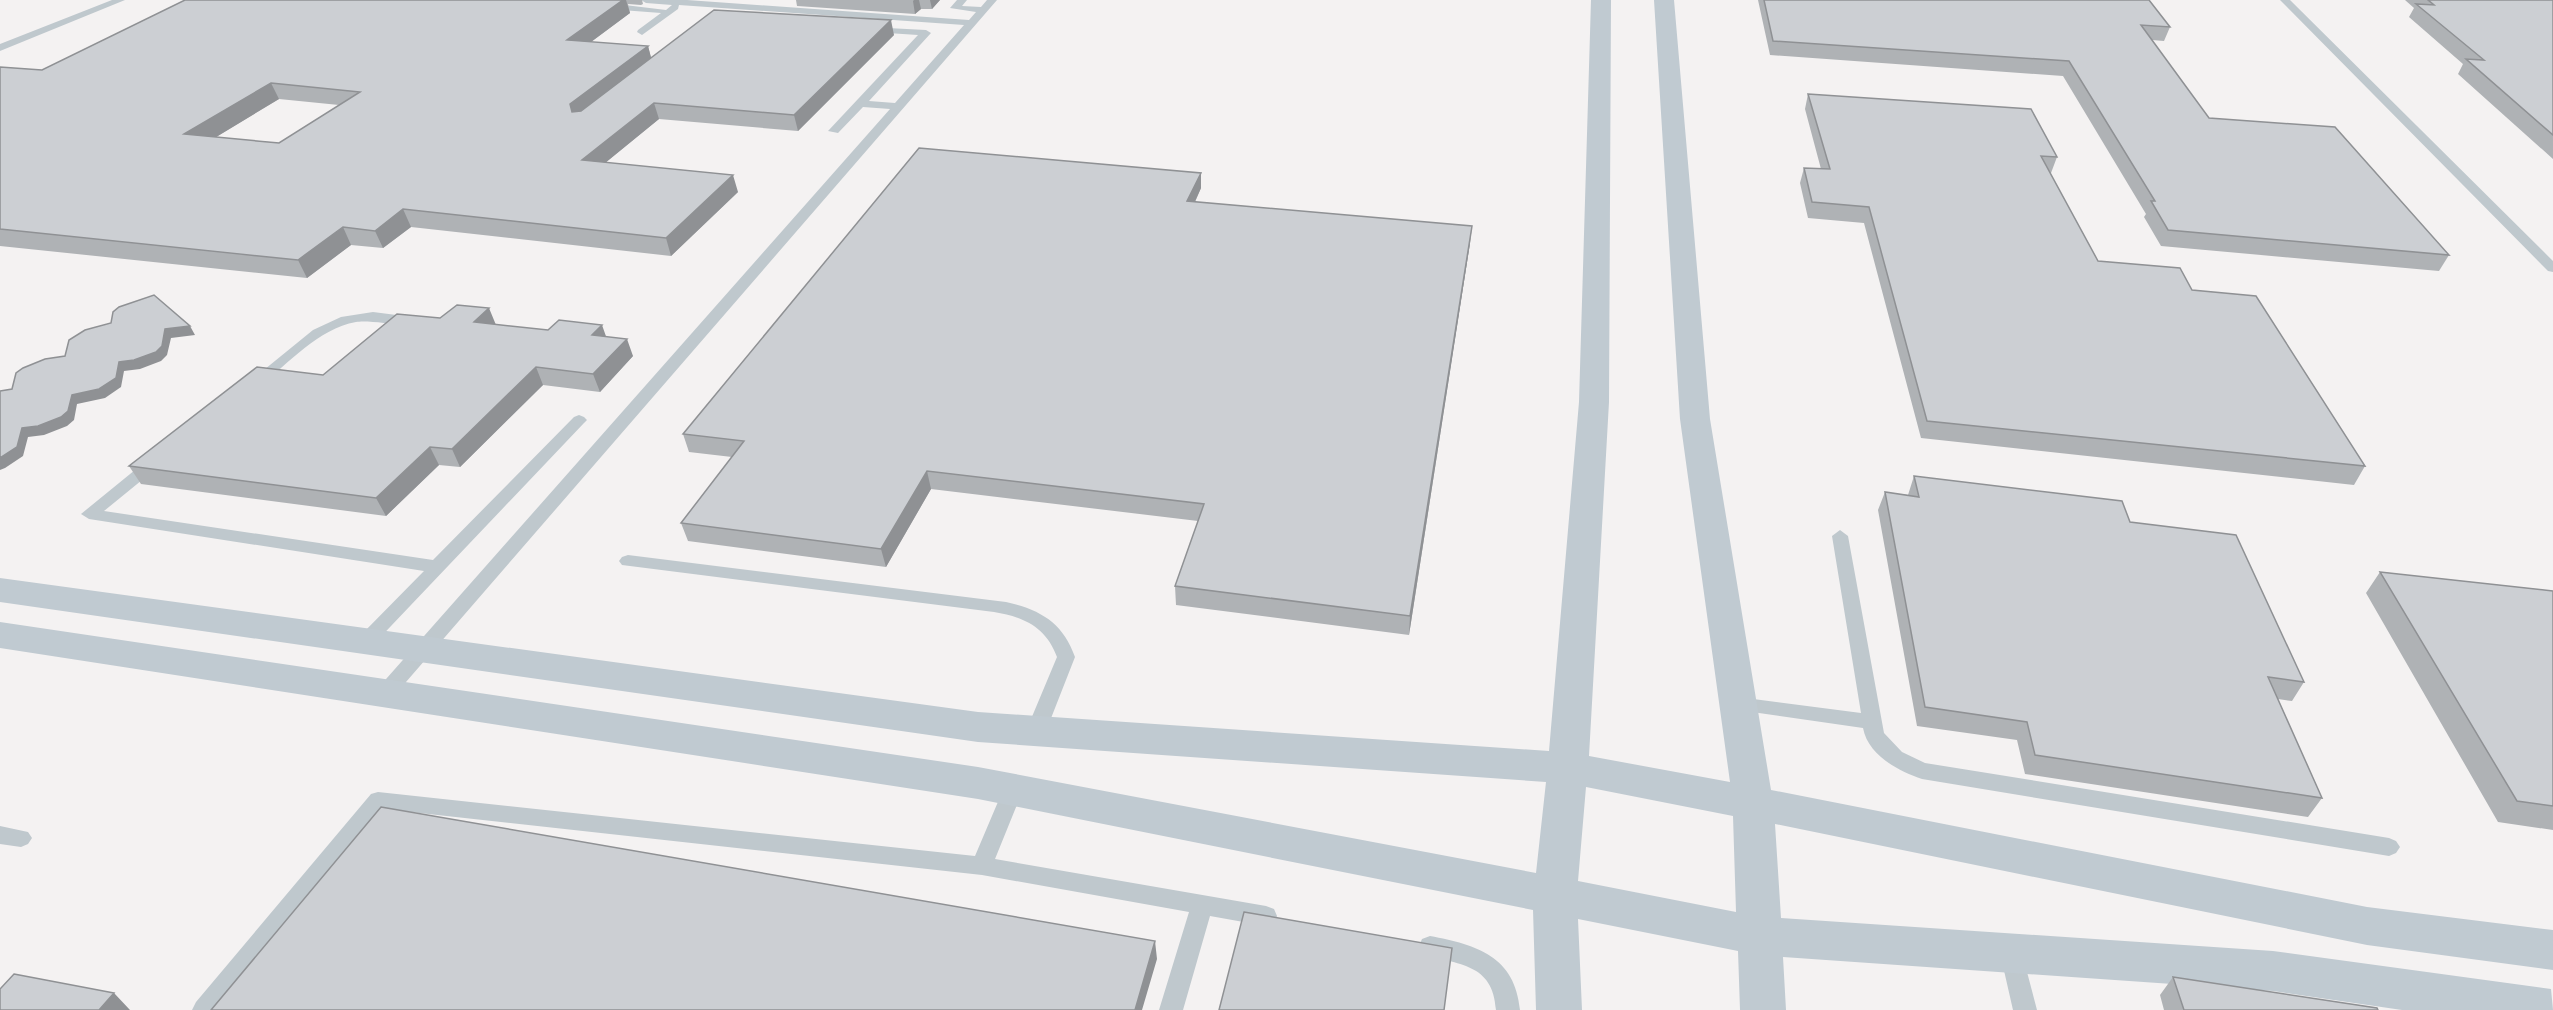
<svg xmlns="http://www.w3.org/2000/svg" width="2553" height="1010" font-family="Inter,sans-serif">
<rect width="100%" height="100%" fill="#f4f2f2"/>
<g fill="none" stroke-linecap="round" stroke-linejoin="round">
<path fill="#bfc8cd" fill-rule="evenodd" d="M 112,0 L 125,0 L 0,51 L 0,44 Z
M 641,0 L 687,0 L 969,20 L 976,12 L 950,8 L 957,0 L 967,0 L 962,6 L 981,7 L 987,0 L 997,0 L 393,697 L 386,699 L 379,697 L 376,692 L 379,687 L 890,109 L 863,107 L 838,133 L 828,131 L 918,35 L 872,32 L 868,31 L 868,27 L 926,30 L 931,33 L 869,101 L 895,103 L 964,25 L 679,5 L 678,9 L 642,35 L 637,32 L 638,30 L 661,13 L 608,9 L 603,6 L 608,3 L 666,10 L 672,5 L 646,3 Z
M 2280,0 L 2290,0 L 2553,261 L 2553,272 L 2548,271 Z
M 373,312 L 412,317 L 419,321 C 412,329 370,319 356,322 C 318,329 289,363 260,386 L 250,386 L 248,383 L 313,330 L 341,317 Z
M 579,415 L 584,417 L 587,420 L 584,423 L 372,646 L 360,646 L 357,641 L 360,636 L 424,571 L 89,519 L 81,514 L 146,461 L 152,459 L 160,464 L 158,467 L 104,511 L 433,560 L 574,417 Z
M 1840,530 L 1848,536 L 1884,733 L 1902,752 L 1925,763 L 2389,838 L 2396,841 L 2400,847 L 2396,853 L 2389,856 L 1922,779 C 1898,771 1868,755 1863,728 L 1731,709 L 1728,704 L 1731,699 L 1738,697 L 1861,713 L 1832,536 Z
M 628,555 L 1006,602 C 1041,610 1063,623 1075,657 L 1046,731 L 1043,736 L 1036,738 L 1029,736 L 1026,731 L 1057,657 C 1046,627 1024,617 994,612 L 622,565 L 619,561 L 622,557 Z
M 1013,782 L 1020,784 L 1023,790 L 995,859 L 1266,906 L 1274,909 L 1277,916 L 1274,923 L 1266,926 L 1210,916 L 1183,1010 L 1159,1010 L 1189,912 L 982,875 L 383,809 L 218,1010 L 192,1010 L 196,1002 L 371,794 L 378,792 L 975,856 L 1003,790 L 1006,784 Z
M 0,826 L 28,832 L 32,838 L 28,844 L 21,847 L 0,844 Z
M 1430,936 C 1477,945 1515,956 1520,1010 L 1496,1010 C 1493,962 1458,966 1422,953 L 1419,946 L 1422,939 Z
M 2011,943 L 2019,946 L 2022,953 L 2037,1010 L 2013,1010 L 2000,953 L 2003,946 Z"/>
<path fill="#c0cad1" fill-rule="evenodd" d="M 1591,0 L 1611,0 L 1609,402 L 1589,756 L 1730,782 L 1680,419 L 1654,0 L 1674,0 L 1710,419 L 1771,790 L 2367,907 L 2553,930 L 2553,970 L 2367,945 L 1775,824 L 1781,918 L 2273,951 L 2551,989 L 2553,1010 L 2402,1010 L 2273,991 L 1783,957 L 1786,1010 L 1740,1010 L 1738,951 L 1578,919 L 1582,1010 L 1536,1010 L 1533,910 L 978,799 L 0,648 L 0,622 L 978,767 L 1536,873 L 1546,782 L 978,742 L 0,602 L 0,578 L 978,712 L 1549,751 L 1579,402 ZM 1586,787 L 1733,816 L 1736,912 L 1578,881 Z"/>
</g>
<path fill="#afb2b5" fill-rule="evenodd" d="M 185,0 L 642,0 L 643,4 L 641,5 L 628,4 L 630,13 L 591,42 L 648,46 L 651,58 L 894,35 L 798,131 L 659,119 L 606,162 L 738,192 L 671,256 L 411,227 L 383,248 L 351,245 L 307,278 L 0,246 L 0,67 L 42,70 ZM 279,99 L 339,105 L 279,143 L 216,137 Z
M 796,0 L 940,0 L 932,9 L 921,9 L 915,14 L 797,6 Z
M 1758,0 L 2149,0 L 2170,27 L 2164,41 L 2152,40 L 2209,118 L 2449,255 L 2439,271 L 2161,246 L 2144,217 L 2146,214 L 2063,76 L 1770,55 Z
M 2405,0 L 2553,0 L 2553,159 L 2458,74 L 2463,64 L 2409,17 L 2414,8 Z
M 1808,94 L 2057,157 L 2051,173 L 2050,173 L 2098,261 L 2192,290 L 2365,466 L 2354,485 L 1921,438 L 1864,223 L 1808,218 L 1800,183 L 1804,168 L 1821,169 L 1805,109 Z
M 1201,173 L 1201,188 L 1195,202 L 1470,243 L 1409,635 L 1176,605 L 1175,586 L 1198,521 L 931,489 L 886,567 L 688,541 L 681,523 L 732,457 L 689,452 L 683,434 Z
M 496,325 L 606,337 L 633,356 L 600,392 L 543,385 L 460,467 L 439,465 L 386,516 L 141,484 L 129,466 L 323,375 Z
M 1914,476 L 2130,522 L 2304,682 L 2292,701 L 2278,699 L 2322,798 L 2308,817 L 2025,774 L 2017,740 L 1917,726 L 1878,510 L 1885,492 L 1908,495 Z
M 2380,572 L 2553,591 L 2553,830 L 2498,822 L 2366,593 Z
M 2173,977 L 2378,1010 L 2164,1010 L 2160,995 Z"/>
<path fill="#8f9194" d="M 623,0 L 626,0 L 630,13 L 572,56 L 567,40 Z
M 914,0 L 919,0 L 921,9 L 915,14 L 913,1 Z
M 930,0 L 940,0 L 932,9 Z
M 891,20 L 894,35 L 798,131 L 794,115 Z
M 648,46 L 652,61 L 577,128 L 572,112 L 570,104 Z
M 271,83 L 279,99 L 193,151 L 184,134 Z
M 654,103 L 659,119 L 588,177 L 582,160 Z
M 1201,173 L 1201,188 L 1188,217 L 1187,201 Z
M 733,175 L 738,192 L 671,256 L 666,238 Z
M 403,209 L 411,227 L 383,248 L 375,231 Z
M 1472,226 L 1470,243 L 1409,635 L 1410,616 Z
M 343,227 L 351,245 L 307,278 L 298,260 Z
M 489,308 L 496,325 L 474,322 Z
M 602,325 L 608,342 L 592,335 Z
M 190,326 L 195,335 L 171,338 L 167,355 L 161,361 L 140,369 L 124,371 L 121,387 L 105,398 L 77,404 L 74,420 L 67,426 L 44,435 L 28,437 L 23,456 L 5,468 L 0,470 L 0,458 L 22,428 L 72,395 L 165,329 Z
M 627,339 L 633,356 L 600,392 L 593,374 Z
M 536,367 L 543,385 L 460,467 L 452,449 Z
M 430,447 L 439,465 L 386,516 L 376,498 Z
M 927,471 L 931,489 L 886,567 L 881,549 Z
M 1155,941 L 1157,959 L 1142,1010 L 1135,1010 Z
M 114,993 L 130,1010 L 99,1010 Z"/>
<path fill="#cccfd3" stroke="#8f9194" stroke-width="1.5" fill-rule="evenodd" d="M 185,0 L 623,0 L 567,40 L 648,46 L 570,104 L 572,112 L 581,111 L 714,10 L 891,20 L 794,115 L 654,103 L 582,160 L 733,175 L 666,238 L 403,209 L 375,231 L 343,227 L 298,260 L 0,229 L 0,67 L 42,70 ZM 271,83 L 360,92 L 279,143 L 184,134 Z
M 1764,0 L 2149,0 L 2170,27 L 2141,25 L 2209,118 L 2335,127 L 2449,255 L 2168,230 L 2151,201 L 2155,201 L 2069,61 L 1773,41 Z
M 2428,0 L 2553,0 L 2553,135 L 2466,59 L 2484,60 L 2416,4 L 2434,5 Z
M 1808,94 L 2031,109 L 2057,157 L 2041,156 L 2098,261 L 2180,268 L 2192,290 L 2256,296 L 2365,466 L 1927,421 L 1869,207 L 1812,202 L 1804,168 L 1830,169 Z
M 919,148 L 1201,173 L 1187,201 L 1472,226 L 1410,616 L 1175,586 L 1204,504 L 927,471 L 881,549 L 681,523 L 744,441 L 683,434 Z
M 154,295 L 190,326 L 165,329 L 162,346 L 156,352 L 134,360 L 119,362 L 116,378 L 99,389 L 72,395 L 68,411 L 61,417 L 38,426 L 22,428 L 17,447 L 0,458 L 0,391 L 12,389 L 16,373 L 23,368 L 45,359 L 65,356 L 69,340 L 85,330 L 111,323 L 113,312 L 119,307 Z
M 457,305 L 489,308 L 474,322 L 548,330 L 559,320 L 602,325 L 592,335 L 627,339 L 593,374 L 536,367 L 452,449 L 430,447 L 376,498 L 129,466 L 257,367 L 323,375 L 397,314 L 440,318 Z
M 1914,476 L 2122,501 L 2130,522 L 2236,535 L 2304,682 L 2268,677 L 2322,798 L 2035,755 L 2027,722 L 1925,707 L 1885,492 L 1919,497 Z
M 2380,572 L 2553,591 L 2553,806 L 2517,801 Z
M 381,807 L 1155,941 L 1135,1010 L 211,1010 Z
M 1244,912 L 1452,948 L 1444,1010 L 1219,1010 Z
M 14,974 L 114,993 L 99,1010 L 0,1010 L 0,989 Z
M 2173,977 L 2377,1008 L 2378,1010 L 2184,1010 Z"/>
</svg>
